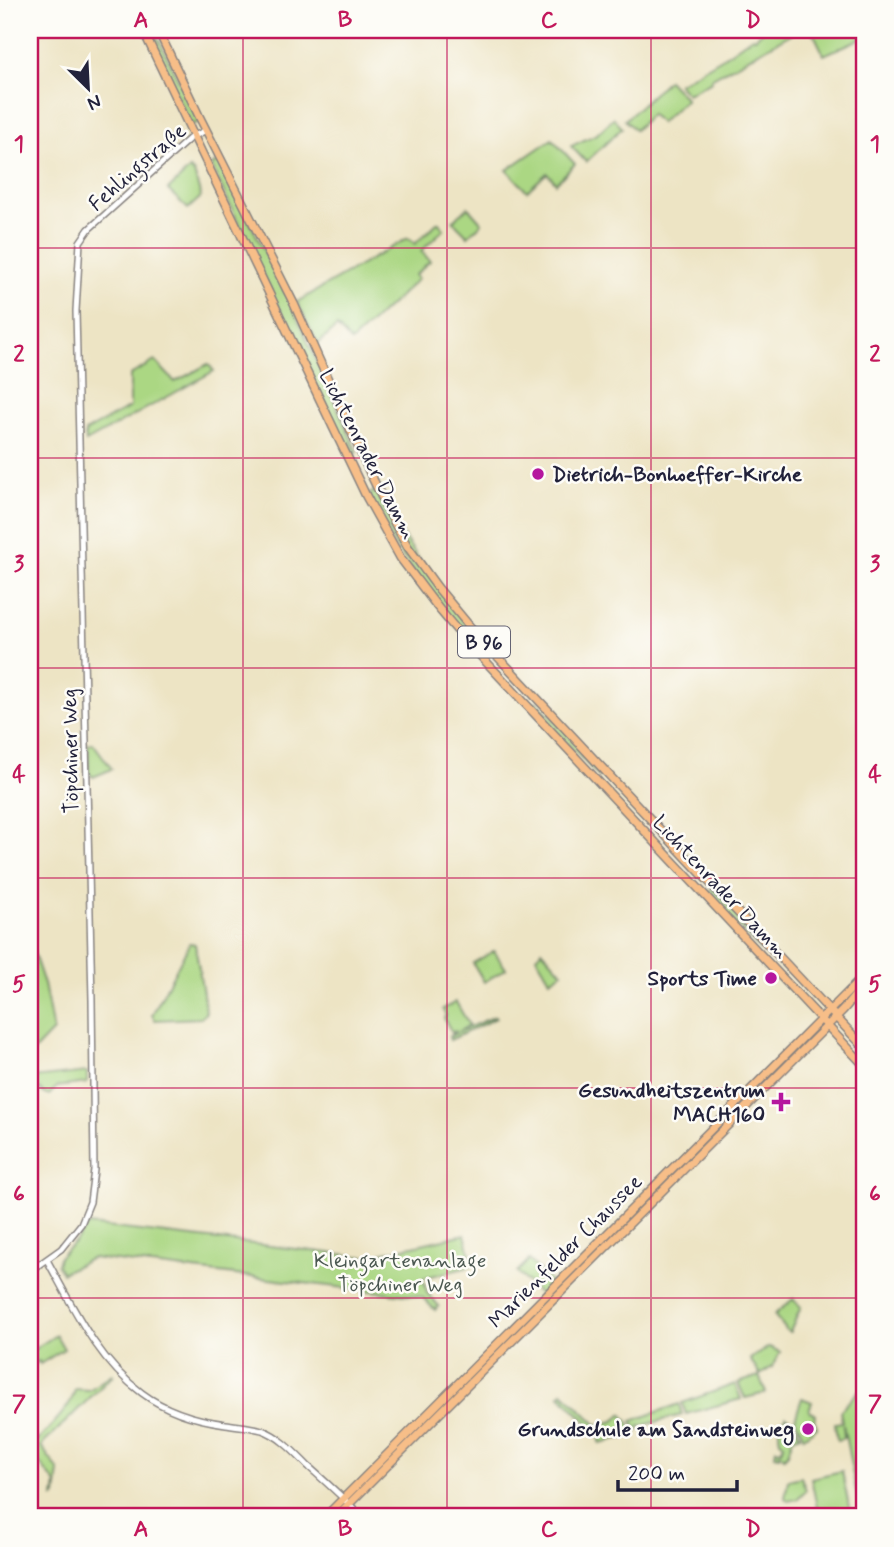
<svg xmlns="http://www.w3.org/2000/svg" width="894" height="1547" font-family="Mynerve,sans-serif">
<rect width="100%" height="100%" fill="#fdfcf7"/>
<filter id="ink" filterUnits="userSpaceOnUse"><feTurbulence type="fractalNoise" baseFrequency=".0143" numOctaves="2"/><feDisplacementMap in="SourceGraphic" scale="14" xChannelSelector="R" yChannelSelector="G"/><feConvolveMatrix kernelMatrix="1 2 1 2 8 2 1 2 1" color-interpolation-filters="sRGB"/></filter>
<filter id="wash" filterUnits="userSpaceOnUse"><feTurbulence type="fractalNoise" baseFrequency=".00686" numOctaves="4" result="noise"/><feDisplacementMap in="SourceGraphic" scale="28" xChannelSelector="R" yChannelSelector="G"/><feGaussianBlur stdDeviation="1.57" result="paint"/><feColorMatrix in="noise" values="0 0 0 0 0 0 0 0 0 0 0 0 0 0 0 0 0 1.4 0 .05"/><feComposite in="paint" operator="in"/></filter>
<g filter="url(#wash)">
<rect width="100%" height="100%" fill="#ede4c4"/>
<path fill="#abd783" stroke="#667c5f" stroke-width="2" d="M 146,30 L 154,30 L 199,122 L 191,125 Z
M 764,30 L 798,30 L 711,79 L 712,81 L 687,94 L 678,84 L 725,56 L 752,37 L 755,38 Z
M 812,30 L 864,30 L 864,37 L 824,55 Z
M 668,80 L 686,99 L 660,123 L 651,114 L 635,130 L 625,120 Z
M 614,118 L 622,128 L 586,162 L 571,146 L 597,134 Z
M 552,139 L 575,164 L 556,183 L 547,173 L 527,191 L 507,170 Z
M 218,162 L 220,163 L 293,308 L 357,452 L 352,455 L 349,455 L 212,167 L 212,165 Z
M 190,169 L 194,173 L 201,197 L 188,209 L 168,190 Z
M 468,207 L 482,223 L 468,236 L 453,221 Z
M 438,222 L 444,229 L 421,251 L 430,261 L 415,275 L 418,279 L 351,342 L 337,327 L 318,344 L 297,302 L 408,238 L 415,244 Z
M 155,361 L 175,382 L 208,364 L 214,371 L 86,442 L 85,432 L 130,407 L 130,375 Z
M 375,490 L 388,515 L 467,627 L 462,631 L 460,630 L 442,610 L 393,543 L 369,495 Z
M 537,701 L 603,772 L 599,777 L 531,706 Z
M 93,743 L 112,769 L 93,777 L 89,773 L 88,744 Z
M 713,888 L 766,945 L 760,950 L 707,894 Z
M 30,942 L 44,984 L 53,1031 L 30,1055 Z
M 190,943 L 195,944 L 206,1012 L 201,1018 L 155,1020 L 152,1015 Z
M 542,950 L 562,972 L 550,980 L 536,956 Z
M 494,951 L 506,969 L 484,982 L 473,963 Z
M 456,1002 L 469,1025 L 458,1032 L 495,1016 L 496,1018 L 450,1040 L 449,1037 L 456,1033 L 455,1031 L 452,1033 L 444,1018 L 446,1016 L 443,1009 Z
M 30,1066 L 33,1078 L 87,1072 L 87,1083 L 57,1087 L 49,1095 L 46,1095 L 39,1089 L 36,1090 L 30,1094 Z
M 88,1225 L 365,1257 L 465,1234 L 473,1266 L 423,1278 L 427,1293 L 439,1306 L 435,1310 L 422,1297 L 92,1258 L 62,1273 L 57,1265 L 59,1257 L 76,1241 Z
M 529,1260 L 550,1281 L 550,1285 L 540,1295 L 517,1272 Z
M 793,1299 L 801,1307 L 790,1332 L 788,1332 L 774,1315 Z
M 56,1335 L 64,1349 L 40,1364 L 39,1361 L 30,1366 L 30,1352 Z
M 769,1347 L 780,1352 L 772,1367 L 760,1375 L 750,1359 Z
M 112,1374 L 113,1375 L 41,1446 L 59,1471 L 56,1496 L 54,1497 L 56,1484 L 37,1460 L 33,1462 L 30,1458 L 30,1440 L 35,1437 L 38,1441 C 50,1426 73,1406 75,1389 L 89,1390 Z
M 759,1376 L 766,1393 L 745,1398 L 738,1383 Z
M 735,1384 L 741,1399 L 686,1414 L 682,1403 Z
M 864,1385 L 864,1517 L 861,1517 L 843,1424 L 844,1438 L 837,1440 L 835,1423 L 842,1422 L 840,1411 Z
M 563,1392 L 597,1425 L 614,1421 L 622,1414 L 629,1423 L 635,1435 L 600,1443 L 599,1434 L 560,1395 Z
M 802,1398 L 812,1402 L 809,1411 L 816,1414 L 814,1419 L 817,1427 L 804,1437 L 795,1419 Z
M 679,1404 L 682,1415 L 640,1426 L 638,1431 L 632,1421 Z
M 786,1416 L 792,1421 L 800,1435 L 793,1438 L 788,1453 L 784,1457 L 780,1453 L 779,1456 L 775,1455 L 776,1449 L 781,1450 L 784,1444 L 780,1441 C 778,1430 778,1425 786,1416 Z
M 842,1471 L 851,1517 L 819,1517 L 811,1478 Z
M 801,1477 L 806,1490 L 797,1499 L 788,1501 L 785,1498 L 788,1480 Z"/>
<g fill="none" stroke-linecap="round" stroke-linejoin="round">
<path stroke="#6db3e4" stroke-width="2" d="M 30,42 L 41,30"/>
</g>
</g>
<g filter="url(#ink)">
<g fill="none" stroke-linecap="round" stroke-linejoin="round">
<g stroke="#888380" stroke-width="8">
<path id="minor" d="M 47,1260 C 73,1307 97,1360 142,1393 C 166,1411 196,1420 226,1424 C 238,1426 251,1427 262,1430 C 280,1436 295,1453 308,1466 C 327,1483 345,1499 362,1517
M 30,1271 L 61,1249 L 81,1224 L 90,1202 L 94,1170 L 92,1000 L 76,311 L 80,242 L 89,229 L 189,139 L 206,130"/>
</g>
<g stroke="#888380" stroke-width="10">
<path id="major" d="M 143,30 L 366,496 L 401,559 L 439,609 L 461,635 L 864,1065
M 158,30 L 199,116 L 294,304 L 370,473 L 394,522 L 408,547 L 437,587 L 471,628 L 864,1047
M 325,1517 L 864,976
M 336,1517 L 843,1010 L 864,985"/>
</g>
<use href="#minor" stroke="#fff" stroke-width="5"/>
<use href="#major" stroke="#f7be88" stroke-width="7"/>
</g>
</g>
<path fill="none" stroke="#c2185b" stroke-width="2" stroke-opacity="0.55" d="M 243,30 L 243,1517M 447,30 L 447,1517M 651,30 L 651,1517M 30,248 L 864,248M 30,458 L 864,458M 30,668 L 864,668M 30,878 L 864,878M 30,1088 L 864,1088M 30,1298 L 864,1298"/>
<g fill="#b5179e" stroke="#fdfcf7" stroke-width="2.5">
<circle cx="538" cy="474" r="7"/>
<circle cx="771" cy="978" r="7"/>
<path d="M777.5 1091.5h7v7h7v7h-7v7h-7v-7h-7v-7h7z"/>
<circle cx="808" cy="1429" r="7"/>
</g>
<g text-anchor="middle" stroke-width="5" stroke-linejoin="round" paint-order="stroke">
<rect fill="#fdfcf7" stroke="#646373" stroke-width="2" x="458" y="626.5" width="52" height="31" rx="5"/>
<g font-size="19" font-weight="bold" fill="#22223b">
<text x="484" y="649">B 96</text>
</g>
<g font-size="21" fill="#22223b" stroke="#fdfcf7">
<text transform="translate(137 167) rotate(-41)" y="7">Fehlingstraße</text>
<text transform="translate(368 454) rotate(63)" y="7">Lichtenrader Damm</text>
<text transform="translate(70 751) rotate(-91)" y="7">Töpchiner Weg</text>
<text transform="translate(721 887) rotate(47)" y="7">Lichtenrader Damm</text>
<text transform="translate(565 1251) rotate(-45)" y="7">Marienfelder Chaussee</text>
</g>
<g font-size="21" font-weight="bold" fill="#22223b" stroke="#fdfcf7" text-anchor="end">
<text x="552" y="481" text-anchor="start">Dietrich-Bonhoeffer-Kirche</text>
<text x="757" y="985">Sports Time</text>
<text x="765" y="1097">Gesundheitszentrum<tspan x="765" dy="24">MACH160</tspan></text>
<text x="794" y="1436">Grundschule am Sandsteinweg</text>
</g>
<g font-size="21" fill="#4b5851" stroke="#fdfcf7">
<text x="400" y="1267">Kleingartenanlage<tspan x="400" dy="24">Töpchiner Weg</tspan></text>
</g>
</g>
<rect width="894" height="1547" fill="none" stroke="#fdfcf7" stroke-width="77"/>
<g transform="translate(88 88) rotate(156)" stroke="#fdfcf7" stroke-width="5" paint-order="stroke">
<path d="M0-5L12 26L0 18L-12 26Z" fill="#22223b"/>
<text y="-10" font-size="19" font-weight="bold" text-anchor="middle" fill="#22223b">N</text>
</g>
<path d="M618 1480v10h119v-10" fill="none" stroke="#22223b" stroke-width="3.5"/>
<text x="628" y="1480" font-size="21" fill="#22223b" stroke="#fdfcf7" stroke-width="5" paint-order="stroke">200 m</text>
<rect x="38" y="38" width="818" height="1470" fill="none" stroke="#c2185b" stroke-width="2.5"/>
<g font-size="23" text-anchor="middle" font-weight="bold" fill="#c2185b">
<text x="141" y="27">A</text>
<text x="345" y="27">B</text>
<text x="549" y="27">C</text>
<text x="753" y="27">D</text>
<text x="19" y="151">1</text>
<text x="875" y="151">1</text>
<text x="19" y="361">2</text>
<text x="875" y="361">2</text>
<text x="19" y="571">3</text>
<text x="875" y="571">3</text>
<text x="19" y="781">4</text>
<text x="875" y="781">4</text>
<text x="19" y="991">5</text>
<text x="875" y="991">5</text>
<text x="19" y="1201">6</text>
<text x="875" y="1201">6</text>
<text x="19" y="1411">7</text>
<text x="875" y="1411">7</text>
<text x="141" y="1536">A</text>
<text x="345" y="1536">B</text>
<text x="549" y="1536">C</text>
<text x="753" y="1536">D</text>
</g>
</svg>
